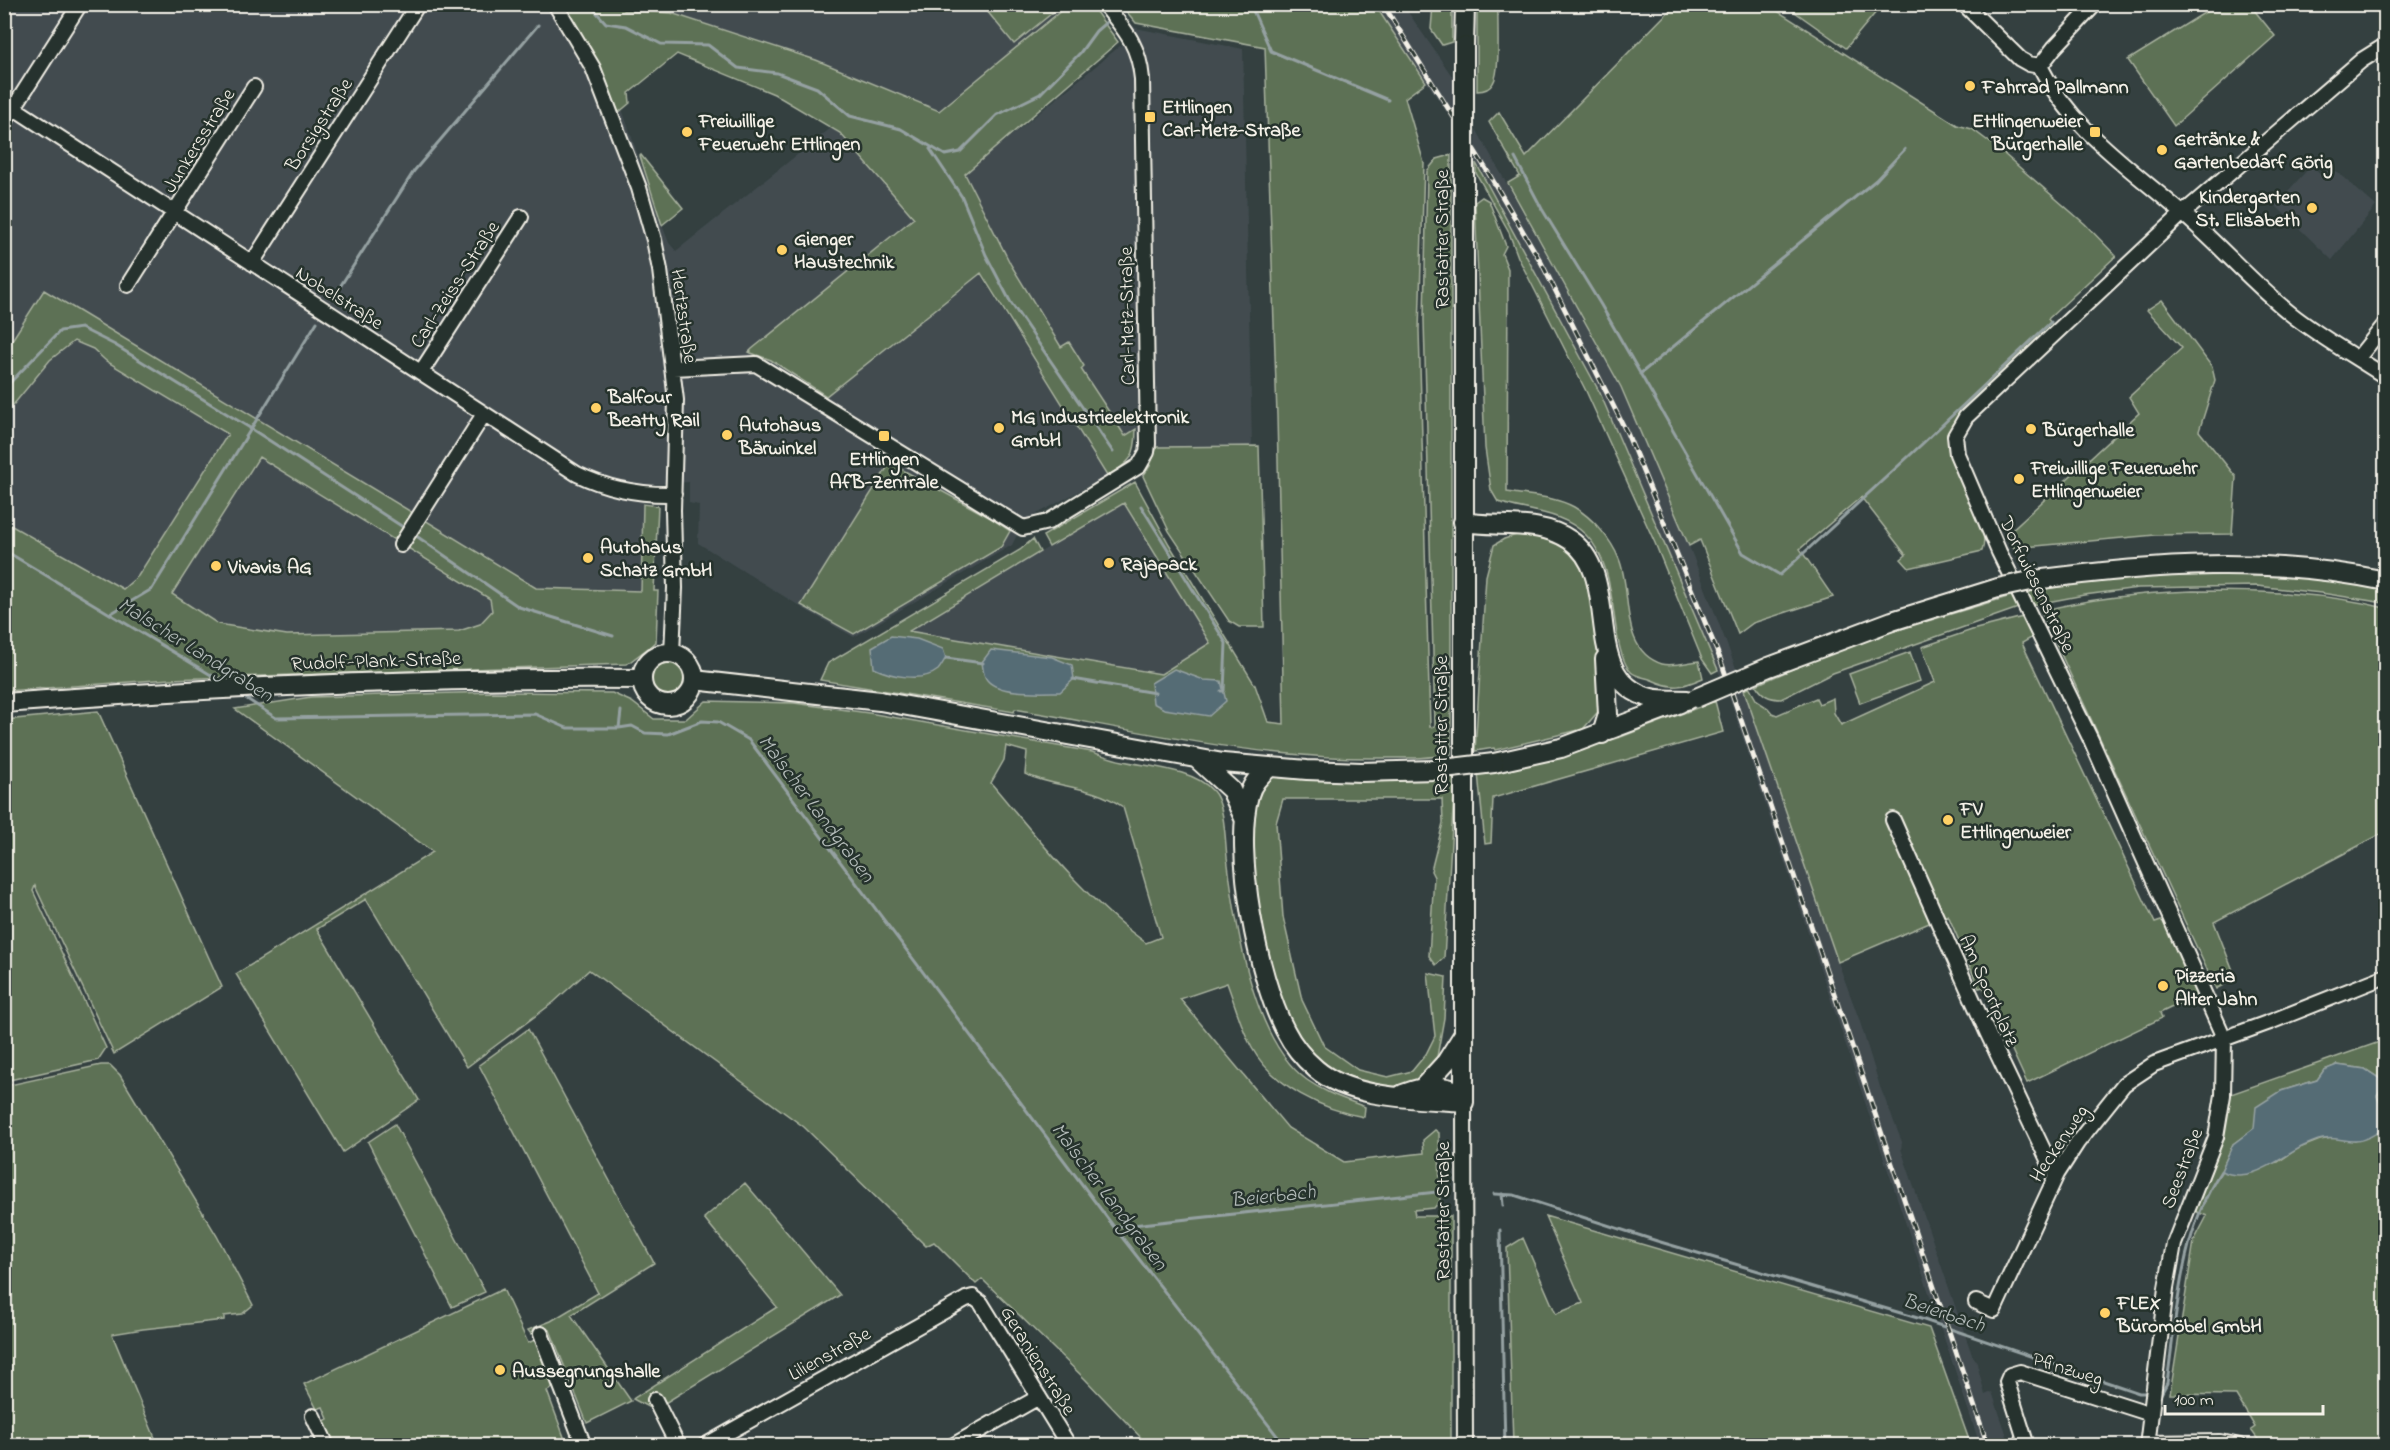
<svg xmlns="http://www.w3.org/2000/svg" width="2390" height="1450" font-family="'Indie Flower',sans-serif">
<rect width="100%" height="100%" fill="#344040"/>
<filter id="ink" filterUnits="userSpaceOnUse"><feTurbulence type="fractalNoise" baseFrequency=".0167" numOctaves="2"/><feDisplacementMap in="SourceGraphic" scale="12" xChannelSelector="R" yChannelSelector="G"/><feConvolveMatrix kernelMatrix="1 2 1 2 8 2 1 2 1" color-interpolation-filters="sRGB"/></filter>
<g filter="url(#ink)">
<path fill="#424c50" d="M 5,5 L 563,5 L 601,70 L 618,112 L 622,109 L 662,225 L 669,243 L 676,251 L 831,128 L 920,179 L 1107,476 L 1024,521 L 1012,545 L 854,637 L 806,610 L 698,543 L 699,505 L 689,503 L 689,482 L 647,485 L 643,504 L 640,591 L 536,588 L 44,291 L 5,351 Z
M 620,5 L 1066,5 L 939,111 L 816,60 L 671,13 L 624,10 Z
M 1097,5 L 1113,5 L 1135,28 L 1243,49 L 1252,446 L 1157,447 L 1157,431 L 1136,429 L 1125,436 L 1081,368 L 1084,367 L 1069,342 L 1061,348 L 1011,265 L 965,174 L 1126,41 Z
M 1375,5 L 1403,5 L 1454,79 L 1457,127 Z
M 1476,129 L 1621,387 L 1689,546 L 1759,728 L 1838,962 L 1859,1019 L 1880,1087 L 1902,1142 L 1901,1149 L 1972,1355 L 1976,1360 L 1985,1395 L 1992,1392 L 2010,1445 L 1980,1445 L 1729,696 L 1600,393 L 1476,163 Z
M 2311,166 L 2321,175 L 2330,166 L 2376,206 L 2332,260 L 2275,205 Z
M 74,341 L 93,349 L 106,361 L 228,434 L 138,576 L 123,590 L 5,522 L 5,415 L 50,360 Z
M 259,457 L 490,600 L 492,611 L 480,623 L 459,631 L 287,635 L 218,624 L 172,594 Z
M 1123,503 L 1210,643 L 1161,674 L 908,631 Z"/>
<path fill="#5d7155" stroke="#a8b19e" stroke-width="1.5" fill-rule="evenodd" d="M 563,5 L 620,5 L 624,10 L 671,13 L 816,60 L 939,111 L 1068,5 L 1091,5 L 1118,42 L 965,174 L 1011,265 L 1061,347 L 1069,342 L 1084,366 L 1081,369 L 1125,436 L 1136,429 C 1136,458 1130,462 1107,476 L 981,273 L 826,396 L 771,360 L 751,353 L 749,352 L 752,349 L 914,218 L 840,133 L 774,94 L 677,54 L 629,93 L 630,103 L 618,113 L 601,70 Z
M 982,5 L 1062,5 L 1014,44 Z
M 1121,5 L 1375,5 L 1426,82 L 1405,98 L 1424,163 L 1419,330 L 1430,727 L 1435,726 L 1424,320 L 1427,171 L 1437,159 L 1451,155 L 1451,754 C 1427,759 1403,758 1378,758 C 1256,759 1135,730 1015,709 L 1014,712 L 820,680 L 828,663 L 1020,550 L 1033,539 L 1040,552 L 909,631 L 1161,674 L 1210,643 L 1124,503 L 1049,547 L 1043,536 L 1135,482 L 1169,544 L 1255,685 L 1268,722 L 1284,724 L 1277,416 L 1265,47 L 1136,23 Z
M 1433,5 L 1452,5 L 1452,42 L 1442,45 L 1431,29 Z
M 1477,5 L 1498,5 C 1497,20 1501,72 1493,83 C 1490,89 1483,91 1477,91 Z
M 1675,5 L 1768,5 L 1957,125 L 1972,129 L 1996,147 L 2085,224 L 2116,256 L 2048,319 L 2053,326 L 1955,421 C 1953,427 1949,433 1948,439 C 1943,468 1994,519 1982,551 L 1909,568 L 1901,559 L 1906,555 L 1861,497 L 1800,549 L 1833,597 L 1753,623 L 1738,634 L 1700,540 L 1689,546 L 1621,387 L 1508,183 L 1520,176 L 1489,122 L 1499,112 L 1526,157 Z
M 1785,5 L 1882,5 L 1846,48 Z
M 2217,5 L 2250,5 L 2275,36 L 2174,126 L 2128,60 Z
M 641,155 L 683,208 L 662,225 L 640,156 Z
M 1476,163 L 1600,393 L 1718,670 L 1712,673 L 1702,659 L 1655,543 L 1586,391 L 1518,257 L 1508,230 L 1476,173 Z
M 1482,197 L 1489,201 L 1506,246 L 1502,254 L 1508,269 L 1507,492 C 1529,496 1555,496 1574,507 C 1593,518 1611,539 1619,559 C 1633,592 1618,650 1662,664 C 1672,667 1689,662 1699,661 L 1703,678 C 1682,687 1674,690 1652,680 C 1645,677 1636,677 1631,672 C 1622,662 1619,646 1617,634 C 1611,601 1611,560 1586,535 C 1562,511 1528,512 1498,502 L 1491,490 L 1485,448 L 1475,202 Z
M 44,290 L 413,513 L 396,541 L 259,457 L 172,594 L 218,624 L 287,635 L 459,631 L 480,624 L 492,611 L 490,599 L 408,548 L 425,520 L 536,588 L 641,591 L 643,504 L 658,506 L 654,591 L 658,591 L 656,642 L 627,664 L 170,679 L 5,691 L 5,522 L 123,589 L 138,576 L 228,434 L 106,361 L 93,349 L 74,341 L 50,360 L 5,415 L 5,351 Z
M 2162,300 L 2212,367 L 2215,380 L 2199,431 L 2236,477 L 2232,534 L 2155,535 L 2014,548 L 2007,534 L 2139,413 L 2129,397 L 2182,348 L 2147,310 Z
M 1259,446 L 1264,627 L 1239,627 L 1229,621 L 1169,531 L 1143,476 L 1150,466 L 1157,447 Z
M 890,463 L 989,517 L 1010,531 L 1001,547 L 854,634 L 801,605 Z
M 1523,533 L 1560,541 L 1584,565 L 1592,597 L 1603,711 L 1597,713 L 1583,729 L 1495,750 L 1494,748 L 1475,751 L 1486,576 L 1494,545 L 1504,539 Z
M 2237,575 L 2312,578 L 2385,590 L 2385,603 L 2321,593 L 2257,586 L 2138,588 L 2084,595 L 2021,607 L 1833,673 L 1781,699 C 1769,699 1762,695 1756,685 L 1848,645 L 2014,595 L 2107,577 Z
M 2193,591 C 2257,591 2323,592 2385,608 L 2385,832 L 2214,922 L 2236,978 L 2216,989 L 2041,611 C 2091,598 2141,593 2193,591 Z
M 2023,617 L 2033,637 L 2022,643 L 2155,923 L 2164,920 L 2200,994 L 2160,1013 L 2162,1018 L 2027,1083 L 1983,987 L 1979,988 L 1948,915 L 1838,962 L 1744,690 L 1749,687 L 1757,701 L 1768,708 L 1772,713 L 1777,715 L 1816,698 L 1819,704 L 1833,698 L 1834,713 L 1841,725 L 1935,682 L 1922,647 L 1972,630 Z
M 1910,652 L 1920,681 L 1860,703 L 1849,674 Z
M648 679a20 20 0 1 1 40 0a20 20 0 1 1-40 0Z
M 493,692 L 612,693 L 632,702 L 654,719 L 686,719 L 706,701 L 794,703 L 869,713 L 1092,752 C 1102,755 1112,759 1123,761 C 1149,767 1194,769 1213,791 C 1225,804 1225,840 1227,857 C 1235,921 1252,1041 1307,1080 C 1325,1093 1345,1099 1365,1107 L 1364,1117 C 1323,1110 1273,1086 1252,1048 C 1241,1028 1235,1004 1227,983 L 1180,999 L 1288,1128 L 1344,1162 L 1424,1153 L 1423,1140 L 1435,1130 L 1439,1133 L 1440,1201 L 1434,1208 L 1414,1210 L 1415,1216 L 1451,1216 L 1451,1445 L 1148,1445 L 1085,1379 L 982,1279 L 976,1284 L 934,1242 L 926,1246 L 804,1127 L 589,970 L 554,1002 L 467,1067 L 366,899 L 317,929 L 419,1100 L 343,1152 L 236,974 L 433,852 L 235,709 L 311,697 ZM 1006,746 L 1027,752 L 1025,774 C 1058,789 1090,784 1123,807 L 1161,937 L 1146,943 C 1085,899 1039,840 991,783 L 1004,760 Z
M 1715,701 L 1723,732 L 1493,798 L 1491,843 L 1485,844 L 1478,773 L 1554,757 L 1618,738 Z
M 98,711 L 222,987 L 114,1054 L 35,886 L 33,891 L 106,1048 L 98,1060 L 5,1081 L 5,720 Z
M 1276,777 L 1378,780 L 1455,777 L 1444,958 L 1436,965 L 1429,956 L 1434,877 L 1431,871 L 1443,823 L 1442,799 L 1283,799 L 1276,823 L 1283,917 L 1302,1000 L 1324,1046 L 1358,1070 L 1388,1077 L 1412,1071 L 1426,1054 L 1435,1036 L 1428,973 L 1446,977 L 1444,1018 L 1435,1068 L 1415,1085 L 1387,1087 L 1354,1081 L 1320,1063 L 1294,1033 L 1278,1002 L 1259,928 L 1252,833 L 1255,788 L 1264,779 Z
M 528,1029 L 654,1263 L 571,1315 L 631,1401 L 587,1423 L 550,1330 L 548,1331 L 545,1327 L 531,1334 L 528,1330 L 551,1321 L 598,1293 L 479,1065 Z
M 2385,1040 L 2385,1116 L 2377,1096 L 2385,1082 L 2365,1069 L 2337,1065 L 2324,1070 L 2317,1080 L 2281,1091 L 2255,1128 L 2233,1144 L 2221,1171 L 2278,1162 L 2297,1149 L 2320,1140 L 2338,1137 L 2355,1141 L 2384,1128 L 2385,1121 L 2385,1445 L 2262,1445 L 2251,1430 L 2255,1427 L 2236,1395 L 2170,1394 L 2194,1241 L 2207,1216 L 2189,1209 L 2228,1095 Z
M 101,1065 L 110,1065 L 120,1075 L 217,1236 L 253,1305 L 242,1314 L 224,1316 L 224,1320 L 143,1329 L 112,1334 L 158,1445 L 5,1445 L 5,1086 Z
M 395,1124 L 485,1292 L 452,1307 L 368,1142 Z
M 745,1183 L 840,1295 L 665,1403 L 659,1394 L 647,1401 L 650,1408 L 633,1399 L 634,1398 L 777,1307 L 704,1218 Z
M 1545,1216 L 1929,1328 L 1969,1440 L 1957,1446 L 1513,1445 L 1507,1248 L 1523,1238 L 1556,1314 L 1583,1303 Z
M 503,1289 L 528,1343 L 537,1339 L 555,1387 L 547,1391 L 567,1445 L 335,1445 L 324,1421 L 328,1419 L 323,1407 L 317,1409 L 304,1384 Z"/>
<path fill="#556c74" stroke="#95a1a2" stroke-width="1.5" d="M 891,636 L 917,639 L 943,649 L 946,658 C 943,662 941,667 938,670 C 922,683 890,676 874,668 L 872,647 Z
M 991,650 L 1052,657 L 1072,665 L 1074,679 L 1060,692 C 1042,692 999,695 987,680 C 983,676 983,668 982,662 Z
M 1174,669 L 1204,680 L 1221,681 L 1226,701 L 1209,716 L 1164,709 L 1153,703 L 1151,683 Z
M 2337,1065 L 2365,1069 L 2385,1082 L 2377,1096 L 2385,1116 L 2384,1128 C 2376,1134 2365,1141 2355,1141 C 2343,1141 2335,1137 2323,1139 C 2288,1146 2258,1188 2221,1171 L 2233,1144 L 2254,1128 L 2256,1107 L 2281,1091 L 2317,1080 L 2324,1070 Z"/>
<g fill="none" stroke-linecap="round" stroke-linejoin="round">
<path stroke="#95a1a2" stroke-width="3" d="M 589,4 L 606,23 L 626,26 L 661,44 L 708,45 L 738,68 L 777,73 L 817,88 L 850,116 L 901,129 L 945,155 L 960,152 L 997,115 L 1040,94 L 1080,53 L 1096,31 L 1110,19
M 1250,4 L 1271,51 L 1388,100
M 1117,13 L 1127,4
M 930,149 L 962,197 L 986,255 L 1011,303 L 1113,452
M 1515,158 L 1542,209 L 1601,305 L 1743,553 L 1780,575 L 1921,445 L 2051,322
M 334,296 L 414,171 L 538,25
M 1640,374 L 1876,180 L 1905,149
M 4,389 L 60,331 L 81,328 L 115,345 L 250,428 L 406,529
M 1141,506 L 1226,643 L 1224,691 L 1221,691
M 412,533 L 519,607 L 613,636
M 4,550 L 221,681
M 110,614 L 152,589 L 317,322
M 946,658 L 983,663
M 1073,679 L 1155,693
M 241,695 L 276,718 L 535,714 L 567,728 L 619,728 L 632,726 L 645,733 L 668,734 L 702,721 L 718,722 L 749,740 L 1114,1227 L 1285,1446
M 619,728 L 621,711
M 1494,1194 L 1514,1195 L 1657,1241 L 1921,1319 L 2139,1393 L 2150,1393
M 1502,1194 L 1503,1205
M 1114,1227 L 1437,1192
M 1500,1230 L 1505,1446
M 2156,1393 L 2161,1394 L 2167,1383 C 2177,1311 2180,1234 2221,1171"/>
<g stroke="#f4f1e8" stroke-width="18">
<path id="minor" d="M 555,4 L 593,68 L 639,188 L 654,240 L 660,270 L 676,400 L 673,510 L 675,588 L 672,653
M 1964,4 L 2020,59 L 2029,64 L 2040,66
M 2040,66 C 2071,129 2129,167 2181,212 C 2219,244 2252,283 2291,314 C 2320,337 2354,356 2386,377
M 2040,66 L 2054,48 L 2095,4
M 14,108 L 577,474 C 608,489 638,495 674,494
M 4,123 L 80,4
M 252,263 L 418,4
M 128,285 L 254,87
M 2358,358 L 2386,323
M 673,368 L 756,364 L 1023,528 L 1048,522 L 1139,466 L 1147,452 L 1148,444 L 1142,79 C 1139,45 1125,30 1104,4
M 421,372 L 521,217
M 401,545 L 484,414
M 1893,820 L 1987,1032 L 2049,1162 L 2057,1174
M 1464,1102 L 1465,1446
M 1976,1302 L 1994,1310 L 2057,1174 L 2077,1143 L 2124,1084 L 2154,1064 L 2270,1022 L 2386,976
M 541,1334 L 584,1446
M 655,1400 L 678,1446
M 313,1416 L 327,1446
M 2148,1443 L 2221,1442 L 2240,1446
M 704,1446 L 966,1299 L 973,1297 L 981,1303 L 1069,1446
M 952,1446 L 1039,1397
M 2027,1446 L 2007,1382 L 2010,1375 L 2020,1372 L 2151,1414
M 2147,1446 L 2166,1288 L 2174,1244 L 2216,1137 L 2223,1095 L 2224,1038 L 2091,740 L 1999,552 L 1957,454 L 1955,436 L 1966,417 L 2183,213 L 2362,60 L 2386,45"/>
</g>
<g stroke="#f4f1e8" stroke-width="22">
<path id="major" d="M 1464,46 L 1465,4
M 1463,522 C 1498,528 1540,519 1570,540 C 1625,578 1577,679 1651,698 C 1663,701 1675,699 1687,700
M 2035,580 C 2153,564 2269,556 2386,581
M642 679a26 26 0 1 1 52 0a26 26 0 1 1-52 0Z
M 1769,667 L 1892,621 L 1998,588
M 694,680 L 880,701 L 1223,763 L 1307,770 L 1361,772 L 1435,770
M 4,703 C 217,687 429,677 642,679
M 1602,734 L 1608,714 L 1605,659
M 1196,758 L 1231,790 L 1244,818
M 1494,763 L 1561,748 L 1680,703
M 1270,767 C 1260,775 1252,783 1249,795 C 1233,851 1258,979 1285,1030 C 1292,1044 1303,1058 1316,1069 C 1352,1100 1418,1098 1464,1102 L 1464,191
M 1424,1086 L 1446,1062 L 1463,1035
M 1403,1094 C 1427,1085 1441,1083 1464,1094"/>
</g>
<use href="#minor" stroke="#26332d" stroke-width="14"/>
<use href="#major" stroke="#26332d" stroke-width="18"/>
<g stroke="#f4f1e8" stroke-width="5">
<path id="rail" d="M 1383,4 L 1486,169 L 1541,262 L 1627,433 L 1721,661 L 1988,1446"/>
</g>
<use href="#rail" stroke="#26332d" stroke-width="3" stroke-dasharray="9" stroke-linecap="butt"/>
<g stroke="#f4f1e8" stroke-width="22" stroke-linecap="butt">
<path id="major-bridge" d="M 1464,191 L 1464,46
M 1998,588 L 2035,580
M 1696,698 L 1769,667
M 1435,770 L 1494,763"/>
</g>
<use href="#major-bridge" stroke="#26332d" stroke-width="18"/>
</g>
</g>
<g fill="#ffd166" stroke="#26332d" stroke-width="2">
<circle cx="1970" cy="86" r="6"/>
<rect x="1144" y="111" width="12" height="12" rx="3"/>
<circle cx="687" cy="132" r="6"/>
<rect x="2089" y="126" width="12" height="12" rx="3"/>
<circle cx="2162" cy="150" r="6"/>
<circle cx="2312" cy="208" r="6"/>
<circle cx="782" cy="250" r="6"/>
<circle cx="596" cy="408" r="6"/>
<circle cx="999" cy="428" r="6"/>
<circle cx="2031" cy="429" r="6"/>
<circle cx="727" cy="435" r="6"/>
<rect x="878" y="430" width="12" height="12" rx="3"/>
<circle cx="2019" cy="479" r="6"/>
<circle cx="588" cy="558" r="6"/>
<circle cx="1109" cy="563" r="6"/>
<circle cx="216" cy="566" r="6"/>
<circle cx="1948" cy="820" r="6"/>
<circle cx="2163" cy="986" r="6"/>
<circle cx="2105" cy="1313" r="6"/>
<circle cx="500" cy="1370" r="6"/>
</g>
<g text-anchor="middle" stroke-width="5" stroke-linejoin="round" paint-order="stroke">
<g font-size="20" font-weight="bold" fill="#f4f1e8" stroke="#26332d" text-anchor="start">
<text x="1982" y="93">Fahrrad Pallmann</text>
<text x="1162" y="113">Ettlingen<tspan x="1162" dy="23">Carl-Metz-Straße</tspan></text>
<text x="699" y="127">Freiwillige<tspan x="699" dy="23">Feuerwehr Ettlingen</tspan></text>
<text x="2083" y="127" text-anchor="end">Ettlingenweier<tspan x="2083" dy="23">Bürgerhalle</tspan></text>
<text x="2174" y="145">Getränke &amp;<tspan x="2174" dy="23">Gartenbedarf Görig</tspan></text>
<text x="2300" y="203" text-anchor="end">Kindergarten<tspan x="2300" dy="23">St. Elisabeth</tspan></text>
<text x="794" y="245">Gienger<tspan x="794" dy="23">Haustechnik</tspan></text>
<text x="608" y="403">Balfour<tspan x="608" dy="23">Beatty Rail</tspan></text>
<text x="1011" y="423">MG Industrieelektronik<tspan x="1011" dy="23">GmbH</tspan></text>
<text x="739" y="431">Autohaus<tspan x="739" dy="23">Bärwinkel</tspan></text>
<text x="2043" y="436">Bürgerhalle</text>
<text x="884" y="465" text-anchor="middle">Ettlingen<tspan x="884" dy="23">AfB-Zentrale</tspan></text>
<text x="2031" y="474">Freiwillige Feuerwehr<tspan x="2031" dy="23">Ettlingenweier</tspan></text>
<text x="600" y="553">Autohaus<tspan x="600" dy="23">Schatz GmbH</tspan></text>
<text x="1121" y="570">Rajapack</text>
<text x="228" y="573">Vivavis AG</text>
<text x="1960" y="815">FV<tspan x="1960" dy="23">Ettlingenweier</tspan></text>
<text x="2175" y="982">Pizzeria<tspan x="2175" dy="23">Alter Jahn</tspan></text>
<text x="2117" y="1309">FLEX<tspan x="2117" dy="23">Büromöbel GmbH</tspan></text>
<text x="512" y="1377">Aussegnungshalle</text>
</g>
<g font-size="20" fill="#f4f1e8" stroke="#26332d">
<text transform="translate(318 124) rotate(-57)" y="7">Borsigstraße</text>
<text transform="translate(198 140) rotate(-58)" y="7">Junkersstraße</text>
<text transform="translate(1441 239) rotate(-90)" y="7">Rastatter Straße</text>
<text transform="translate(454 284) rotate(-57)" y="7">Carl-Zeiss-Straße</text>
<text transform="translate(340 297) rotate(33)" y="7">Nobelstraße</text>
<text transform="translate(685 316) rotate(82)" y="7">Hertzstraße</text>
<text transform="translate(1126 316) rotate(-91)" y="7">Carl-Metz-Straße</text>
<text transform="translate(2038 584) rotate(64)" y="7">Dorfwiesenstraße</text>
<text transform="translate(376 660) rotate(-2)" y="7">Rudolf-Plank-Straße</text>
<text transform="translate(1440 725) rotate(-90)" y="7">Rastatter Straße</text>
<text transform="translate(1990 990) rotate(66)" y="7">Am Sportplatz</text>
<text transform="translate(2058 1143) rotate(-56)" y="7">Heckenweg</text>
<text transform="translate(2181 1168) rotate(-69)" y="7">Seestraße</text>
<text transform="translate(1442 1211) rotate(-90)" y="7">Rastatter Straße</text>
<text transform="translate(829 1353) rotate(-29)" y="7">Lilienstraße</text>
<text transform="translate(1039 1360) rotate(58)" y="7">Geranienstraße</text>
<text transform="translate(2068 1368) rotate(17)" y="7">Pfinzweg</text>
</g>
<g font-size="21" font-style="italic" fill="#b4bcba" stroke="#26332d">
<text transform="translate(196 649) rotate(32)" y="7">Malscher Landgraben</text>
<text transform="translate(817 808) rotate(53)" y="7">Malscher Landgraben</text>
<text transform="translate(1273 1195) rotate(-6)" y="7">Beierbach</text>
<text transform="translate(1110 1196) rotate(53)" y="7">Malscher Landgraben</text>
<text transform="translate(1944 1312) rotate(18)" y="7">Beierbach</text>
</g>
</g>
<rect width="2390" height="1450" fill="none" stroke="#26332d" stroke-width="24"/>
<rect x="12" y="12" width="2366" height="1426" fill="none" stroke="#f4f1e8" stroke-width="2" filter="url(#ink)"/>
<path d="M2165 1405v9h158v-9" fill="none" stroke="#f4f1e8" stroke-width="3"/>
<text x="2174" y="1405" font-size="18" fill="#f4f1e8" stroke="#26332d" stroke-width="4.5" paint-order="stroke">100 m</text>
</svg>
